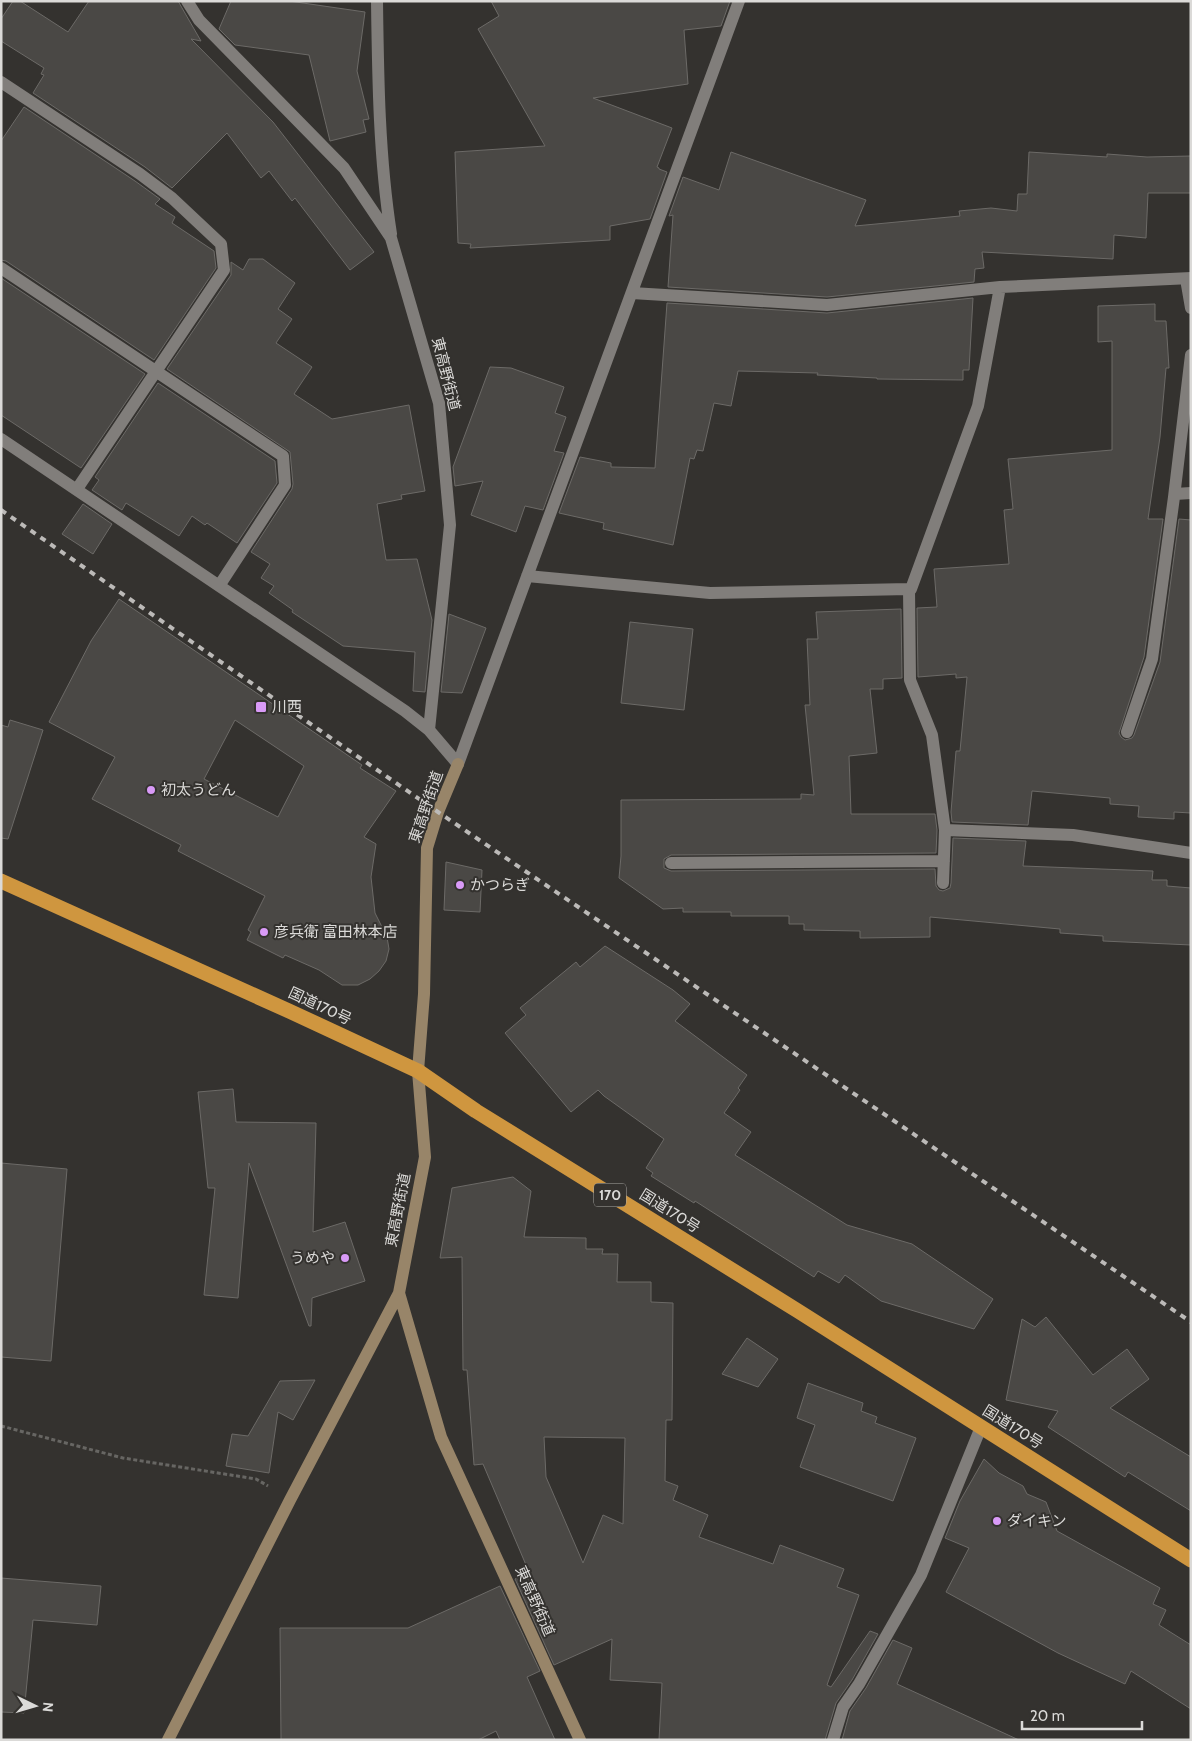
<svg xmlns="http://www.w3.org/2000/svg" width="1192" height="1741" font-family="Cabin,'Noto Sans JP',sans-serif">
<rect width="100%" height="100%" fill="#34322f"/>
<path fill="#4a4845" stroke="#6c6a67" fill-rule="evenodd" d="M 13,1 L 20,1 L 68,32 L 89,1 L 178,1 L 201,41 L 191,39 L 273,122 L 374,252 L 350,270 L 295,198 L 292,201 L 269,171 L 261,178 L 227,133 L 172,188 L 145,167 L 33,93 L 44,75 L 41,74 L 44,68 L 1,41 L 1,19 Z
M 231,1 L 289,1 L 365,12 L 357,71 L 369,119 L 363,120 L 366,132 L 330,141 L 309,55 L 235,45 L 219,29 Z
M 491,1 L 730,1 L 721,26 L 684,30 L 688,84 L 593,98 L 672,128 L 657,167 L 659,168 L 659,169 L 667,172 L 650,219 L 610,226 L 610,240 L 470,248 L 471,244 L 458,243 L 455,152 L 545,146 L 478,29 L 499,16 Z
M 24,107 L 135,181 L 160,199 L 155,204 L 175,217 L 172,223 L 214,251 L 216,268 L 154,360 L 6,261 L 1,260 L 1,141 Z
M 731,152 L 866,200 L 855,226 L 960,216 L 959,211 L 991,208 L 1017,211 L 1018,194 L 1027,194 L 1029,152 L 1107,157 L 1107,154 L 1147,157 L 1191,156 L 1191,193 L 1148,193 L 1146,238 L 1114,235 L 1113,259 L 982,252 L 984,268 L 975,269 L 974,282 L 827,297 L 668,287 L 673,215 L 669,216 L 683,177 L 719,190 Z
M 249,259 L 263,259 L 295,283 L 278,309 L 292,319 L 276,343 L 312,367 L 294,394 L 332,419 L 409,405 L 425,491 L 401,495 L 402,499 L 377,504 L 386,560 L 417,559 L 432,620 L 425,692 L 413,691 L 415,652 L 343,646 L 292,612 L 293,610 L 269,593 L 274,586 L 261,578 L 270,564 L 251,552 L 292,489 L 293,484 L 290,452 L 167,369 L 231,275 L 231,262 L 243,270 Z
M 1,278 L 145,374 L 81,468 L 1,415 Z
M 973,298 L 969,370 L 963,370 L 963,380 L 877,379 L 877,378 L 817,375 L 818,373 L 738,371 L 731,406 L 714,403 L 703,451 L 697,450 L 694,459 L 690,458 L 673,545 L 603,529 L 604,523 L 559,513 L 580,457 L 611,463 L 611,467 L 655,468 L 667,303 L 827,313 Z
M 1155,304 L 1155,321 L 1166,321 L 1169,368 L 1166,368 L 1160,437 L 1148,519 L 1163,519 L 1144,657 L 1119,733 L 1121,737 L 1125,740 L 1132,738 L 1134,735 L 1160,662 L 1179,519 L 1191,520 L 1191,813 L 1174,812 L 1174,819 L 1138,817 L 1139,806 L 1110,804 L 1110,798 L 1032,791 L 1028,825 L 952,822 L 951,812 L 956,751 L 960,751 L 967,677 L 956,678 L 956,674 L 918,677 L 917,608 L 937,607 L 934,569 L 1009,564 L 1004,510 L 1013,509 L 1008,459 L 1112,450 L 1112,341 L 1098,342 L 1098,306 Z
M 490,367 L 511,368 L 564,387 L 555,413 L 566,417 L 554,451 L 564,453 L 543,510 L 525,506 L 516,532 L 471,515 L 483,481 L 455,486 L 453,467 Z
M 158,383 L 275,461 L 277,483 L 237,543 L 207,523 L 205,525 L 192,516 L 179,536 L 126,503 L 122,510 L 92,490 L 99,480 L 95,477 Z
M 83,504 L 112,524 L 93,554 L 62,534 Z
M 119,599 L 362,765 L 360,768 L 396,791 L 364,837 L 376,844 L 371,877 L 375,913 L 387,937 L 389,949 L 386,961 L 379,971 L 370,979 L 358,985 L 342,985 L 319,970 L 285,955 L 283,958 L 247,940 L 251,932 L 248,930 L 265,896 L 178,851 L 181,845 L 92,799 L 115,757 L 49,722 L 91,641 ZM 235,720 L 304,766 L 278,817 L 204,779 Z
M 901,609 L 902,678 L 883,679 L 883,689 L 870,689 L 877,753 L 849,756 L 851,814 L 935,814 L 937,830 L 936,853 L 671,855 L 664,859 L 664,868 L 671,871 L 935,869 L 936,886 L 939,890 L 943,891 L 950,888 L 951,883 L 953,838 L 1026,841 L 1023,866 L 1153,871 L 1152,880 L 1167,880 L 1167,886 L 1191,888 L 1191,945 L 1103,941 L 1103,936 L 1060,933 L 1060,929 L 930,917 L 930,937 L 860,938 L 860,931 L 804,930 L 804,924 L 789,924 L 789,916 L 731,916 L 731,912 L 683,912 L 683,908 L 663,909 L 619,878 L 621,856 L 621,800 L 801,799 L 801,794 L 814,795 L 805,705 L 810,705 L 807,639 L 818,639 L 816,612 Z
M 449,614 L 486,628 L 462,693 L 441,692 Z
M 630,622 L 693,629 L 684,710 L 621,703 Z
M 10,720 L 43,730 L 8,839 L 1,838 L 1,725 L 8,727 Z
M 446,862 L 482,870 L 480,912 L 444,910 Z
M 605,946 L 673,990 L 690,1004 L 675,1021 L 747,1075 L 738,1088 L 740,1090 L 724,1113 L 751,1132 L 735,1155 L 847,1225 L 912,1244 L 993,1299 L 974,1329 L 881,1301 L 845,1275 L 839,1283 L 818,1271 L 814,1277 L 695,1201 L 694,1203 L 651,1176 L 653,1173 L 646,1168 L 664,1139 L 604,1096 L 598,1090 L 571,1112 L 505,1033 L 526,1015 L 520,1008 L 576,962 L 580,967 Z
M 233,1089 L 236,1122 L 316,1123 L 313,1232 L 345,1222 L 365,1281 L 312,1298 L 311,1326 L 309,1326 L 249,1163 L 238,1298 L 204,1295 L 215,1188 L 208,1188 L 198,1092 Z
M 1,1163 L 67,1169 L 51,1361 L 1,1357 Z
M 513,1177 L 531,1191 L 524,1237 L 586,1238 L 586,1249 L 603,1249 L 602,1254 L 618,1254 L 617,1282 L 651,1282 L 651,1302 L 673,1303 L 672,1420 L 666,1420 L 665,1481 L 678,1486 L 673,1500 L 708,1515 L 699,1537 L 773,1564 L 780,1545 L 844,1569 L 837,1587 L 859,1595 L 827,1685 L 831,1687 L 870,1631 L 878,1634 L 852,1680 L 836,1703 L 825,1740 L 659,1740 L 662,1683 L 610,1680 L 612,1639 L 554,1665 L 515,1579 L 529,1572 L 483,1464 L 474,1465 L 467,1370 L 463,1370 L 462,1257 L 440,1258 L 452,1188 ZM 544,1437 L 625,1438 L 623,1524 L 603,1515 L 583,1563 L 546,1477 Z
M 1046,1317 L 1093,1375 L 1127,1349 L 1149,1379 L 1110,1408 L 1191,1457 L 1191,1511 L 1128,1472 L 1125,1477 L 1048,1427 L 1058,1411 L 1006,1400 L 1022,1319 L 1035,1327 Z
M 747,1338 L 778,1359 L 758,1387 L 722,1374 Z
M 315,1380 L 293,1420 L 278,1412 L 269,1473 L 226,1466 L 232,1434 L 248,1436 L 280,1381 Z
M 808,1383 L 863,1403 L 861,1411 L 877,1417 L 875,1423 L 916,1438 L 893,1501 L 800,1467 L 815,1425 L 797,1418 Z
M 984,1459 L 999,1473 L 1023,1486 L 1027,1494 L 1046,1502 L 1057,1531 L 1160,1588 L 1153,1604 L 1166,1610 L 1159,1625 L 1191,1645 L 1191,1709 L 1131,1671 L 1125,1684 L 1058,1653 L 946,1592 L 969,1548 L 945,1538 L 960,1501 Z
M 1,1578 L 101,1586 L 97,1625 L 33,1620 L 24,1713 L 1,1712 Z
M 500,1586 L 540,1671 L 527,1677 L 555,1740 L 500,1740 L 496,1731 L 478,1740 L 281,1740 L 280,1628 L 408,1628 Z
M 893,1640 L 912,1648 L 897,1684 L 1019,1740 L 842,1740 L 850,1711 L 866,1688 Z"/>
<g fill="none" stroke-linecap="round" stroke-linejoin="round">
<path stroke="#676663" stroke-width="3" stroke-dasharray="4 2.5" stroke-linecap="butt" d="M 1,1426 L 123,1458 L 256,1479 L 268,1486"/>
<path stroke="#817e7b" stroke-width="12" d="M 187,1 L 199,20 L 344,168 L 391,238 L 439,403 L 450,525 L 429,730
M 377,1 C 378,79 379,157 391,234
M 1,82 L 140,174 L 172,198 L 221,244 L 224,270 L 77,489
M 1,268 L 283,456 L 285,485 L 219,586
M 1186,279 L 1191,308
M 632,293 L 827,305 L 1000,287 L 1191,278
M 1,439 L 405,711 L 429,730 L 458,764
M 1175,494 L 1191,493
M 527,576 L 710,593 L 909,589
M 1127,732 L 1152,659 L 1174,497 L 1191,355
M 458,764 L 739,1
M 945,830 L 1073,835 L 1191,853
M 671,863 L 944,861
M 943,883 L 945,830 L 932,735 L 910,680 L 909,589 L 911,589 L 978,406 L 1000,287
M 833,1740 L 843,1707 L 859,1684 L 921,1575 L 981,1427"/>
<path stroke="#988569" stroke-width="12" d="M 458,764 L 438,812 L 427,848 L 424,994 L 418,1071 L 425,1157 L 399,1293 L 441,1437 L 580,1740
M 168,1740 L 290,1500 L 399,1293"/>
<path stroke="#cf963f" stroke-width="15" d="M 1,881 L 289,1011 L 418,1071 L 476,1111 L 798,1311 L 1191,1560"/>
<path stroke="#bcbab8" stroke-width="4" stroke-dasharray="6 6" stroke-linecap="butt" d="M 1,510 L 438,812 L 1191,1322"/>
</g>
<g fill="#d99af7" stroke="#34322f" stroke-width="2">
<rect x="255" y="701" width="12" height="12" rx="2.5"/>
<circle cx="151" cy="790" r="5"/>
<circle cx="460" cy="885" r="5"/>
<circle cx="264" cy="932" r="5"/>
<circle cx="345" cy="1258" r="5"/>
<circle cx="997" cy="1521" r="5"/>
</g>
<g text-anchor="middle" stroke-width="4" stroke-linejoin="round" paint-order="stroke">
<rect fill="#34322f" stroke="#a9a8a5" stroke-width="1" x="594" y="1183.5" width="32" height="23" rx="4"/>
<g font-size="14" font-weight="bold" fill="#dbdad8">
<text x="610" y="1200">170</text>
</g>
<g font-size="15" fill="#dbdad8" stroke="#34322f">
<text transform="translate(446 374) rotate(76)" y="5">東高野街道</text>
<text transform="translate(426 807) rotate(-71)" y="5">東高野街道</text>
<text transform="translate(320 1006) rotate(25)" y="5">国道170号</text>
<text transform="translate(398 1210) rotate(-79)" y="5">東高野街道</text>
<text transform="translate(670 1211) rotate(32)" y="5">国道170号</text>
<text transform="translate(1013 1427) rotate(32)" y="5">国道170号</text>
<text transform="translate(535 1601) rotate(66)" y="5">東高野街道</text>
</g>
<g font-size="15" fill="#dbdad8" stroke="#34322f" text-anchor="start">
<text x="272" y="712">川西</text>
<text x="161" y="795">初太うどん</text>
<text x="470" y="890">かつらぎ</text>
<text x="274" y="937">彦兵衛 富田林本店</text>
<text x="335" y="1263" text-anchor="end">うめや</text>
<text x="1007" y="1526">ダイキン</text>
</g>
</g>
<rect width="1192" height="1741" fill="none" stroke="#dbdad8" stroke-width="5"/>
<g transform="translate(35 1706) rotate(95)" stroke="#34322f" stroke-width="4" paint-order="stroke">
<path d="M0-4L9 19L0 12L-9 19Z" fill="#dbdad8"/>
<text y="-8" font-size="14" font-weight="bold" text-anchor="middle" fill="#dbdad8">N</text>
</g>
<path d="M1022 1721v8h120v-8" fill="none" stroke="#dbdad8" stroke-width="2.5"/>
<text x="1030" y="1721" font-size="15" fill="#dbdad8" stroke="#34322f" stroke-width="4" paint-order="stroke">20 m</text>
</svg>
